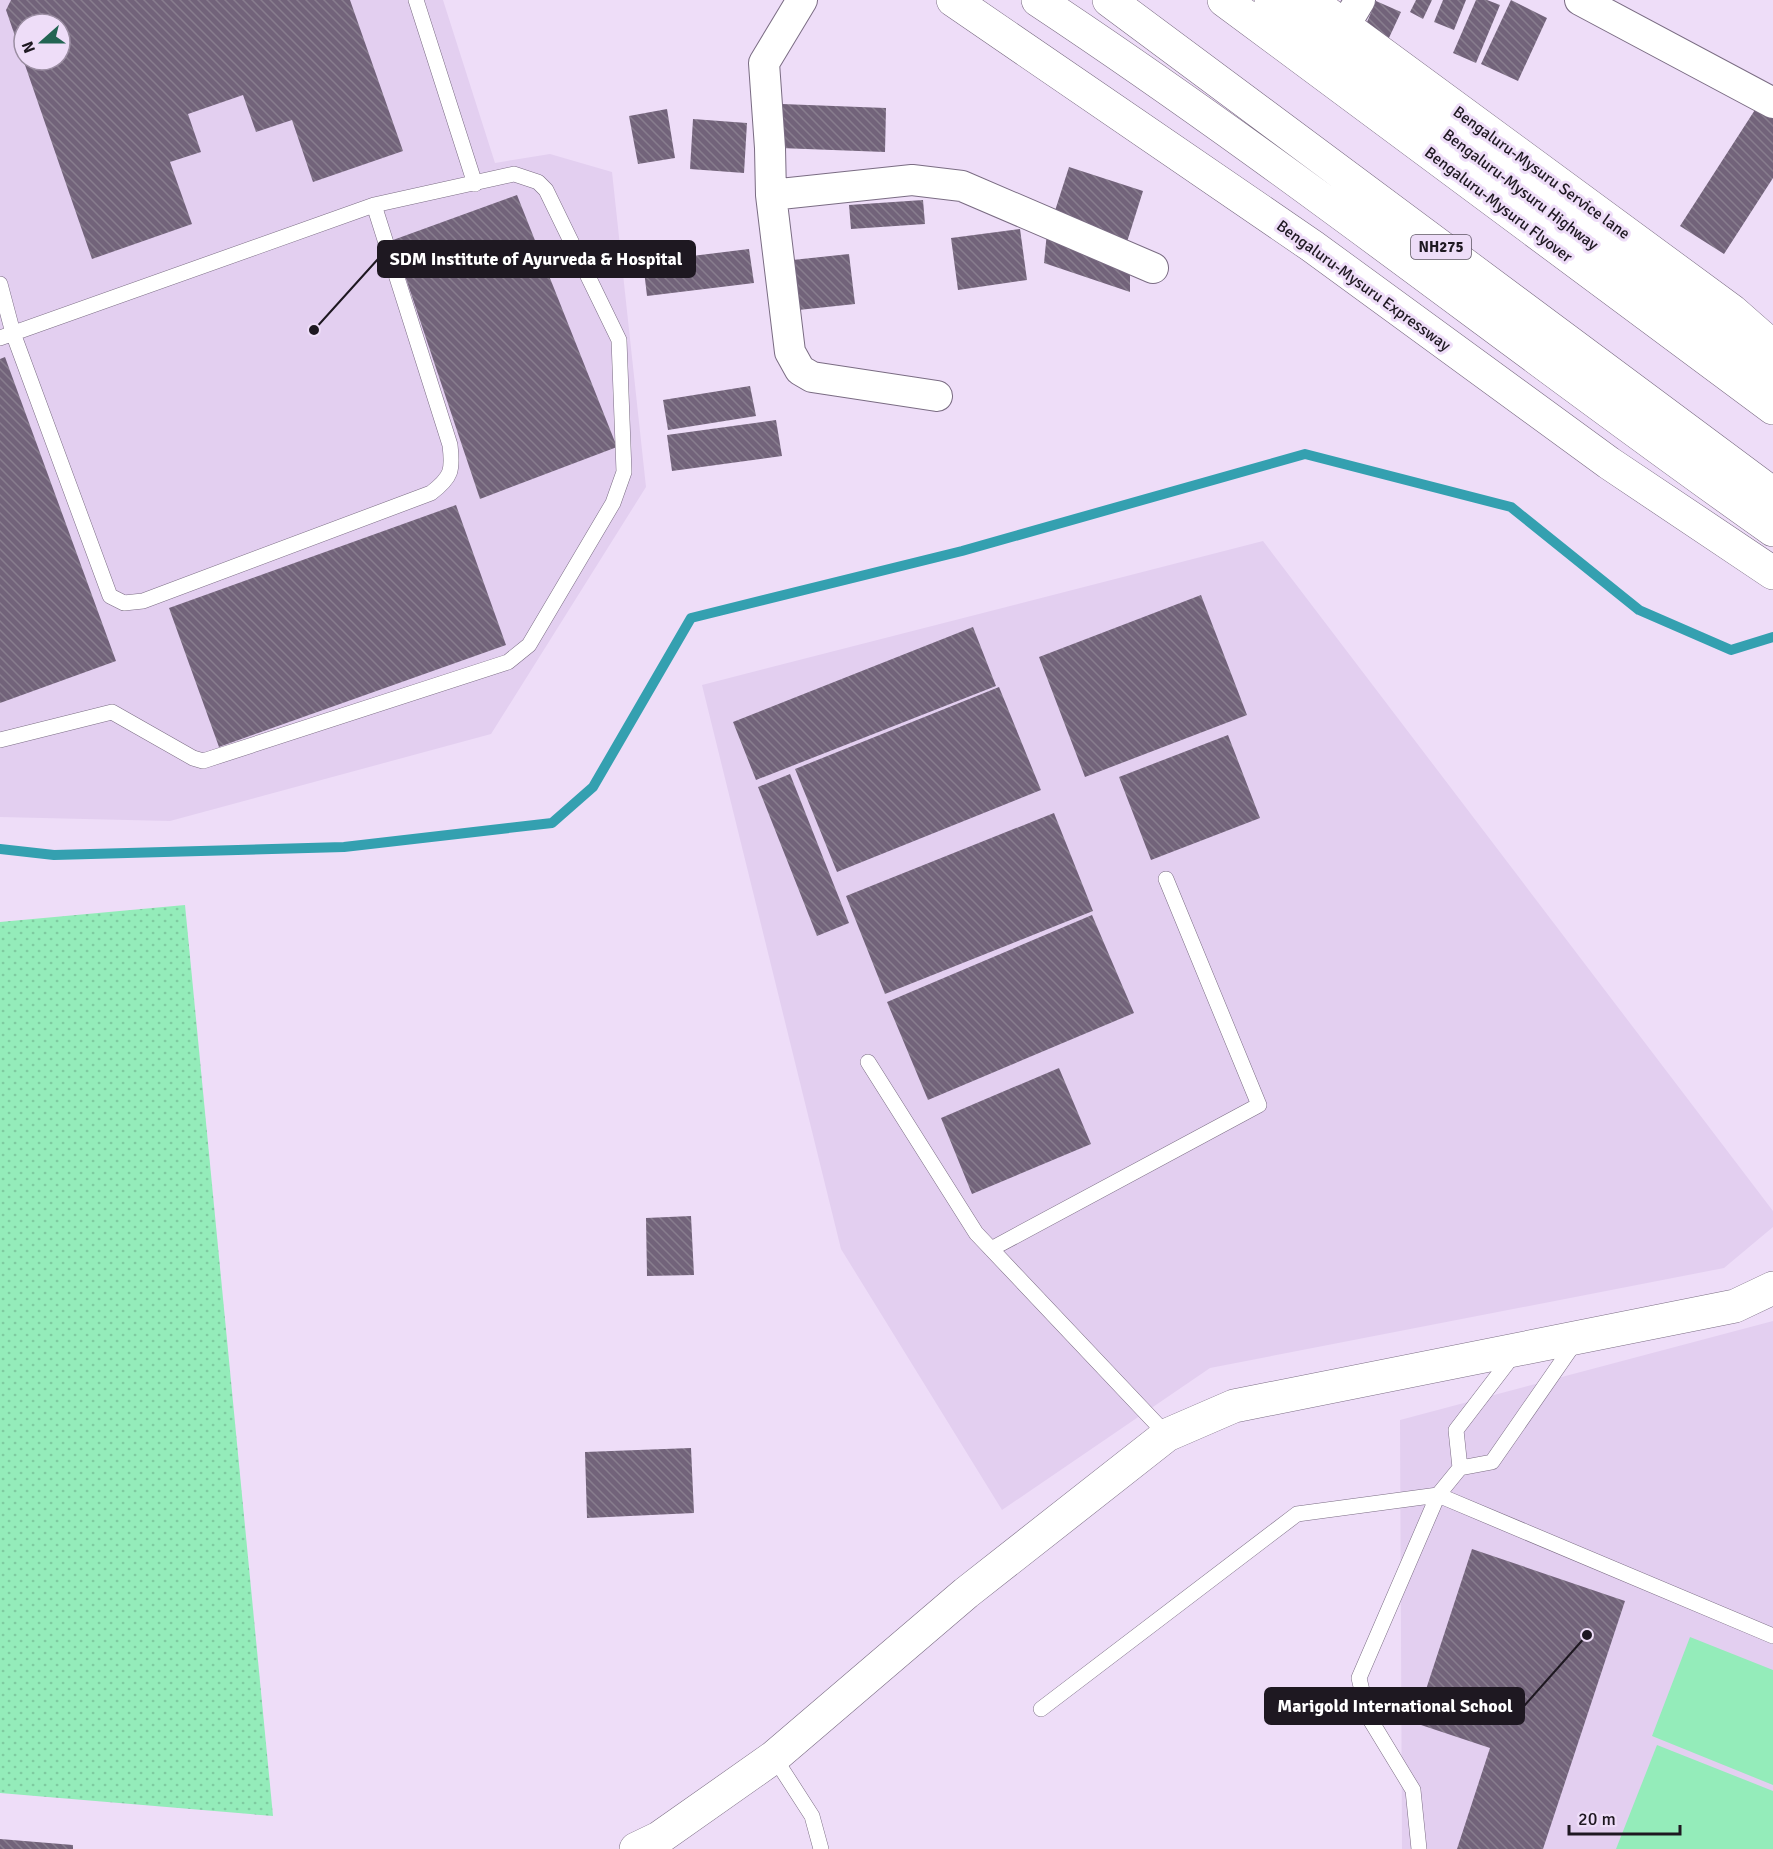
<svg xmlns="http://www.w3.org/2000/svg" width="1773" height="1849" font-family="Signika,sans-serif">
<defs>
<pattern id="grass-dots" width="8" height="8" patternUnits="userSpaceOnUse" patternTransform="scale(1.5)"><rect width="8" height="8" fill="#94ecba"/><path d="M2 2h.1M6 6h.1" fill="none" stroke="#7fcaa0" stroke-width="1.8" stroke-linecap="round"/></pattern>
<pattern id="building-back-hatch" width="6" height="6" patternUnits="userSpaceOnUse" patternTransform="scale(1.5)"><rect width="6" height="6" fill="#72637a"/><path d="M-1 5l2 2M0 0l6 6M5-1l2 2" fill="none" stroke="#887d8e"/></pattern>
</defs>
<rect width="100%" height="100%" fill="#eeddf8"/>
<path fill="#e3cff0" fill-rule="evenodd" d="M 0,0 L 443,0 L 495,163 L 550,154 L 612,172 L 646,487 L 491,734 L 170,821 L 0,817 ZM 24,24 L 60,24 L 60,60 L 24,60 Z
M 1263,541 L 1773,1211 L 1773,1227 L 1724,1268 L 1210,1368 L 1002,1510 L 841,1249 L 702,685 Z
M 1773,1321 L 1773,1849 L 1402,1849 L 1400,1420 Z"/>
<path fill="url(#grass-dots)" d="M 185,905 L 273,1816 L 0,1793 L 0,922 Z"/>
<path fill="#94ecba" d="M 1690,1637 L 1773,1670 L 1773,1785 L 1652,1736 Z
M 1657,1745 L 1773,1791 L 1773,1849 L 1616,1849 Z"/>
<g fill="none" stroke-linecap="round" stroke-linejoin="round">
<path stroke="#34a0b0" stroke-width="10" d="M 0,849 L 54,855 L 344,847 L 552,823 L 593,787 L 691,618 L 962,551 L 1305,454 L 1511,507 L 1639,610 L 1731,650 L 1773,637"/>
</g>
<path fill="url(#building-back-hatch)" fill-rule="evenodd" d="M 11,0 L 350,0 L 403,151 L 313,182 L 292,120 L 256,132 L 243,95 L 188,114 L 201,152 L 170,162 L 192,224 L 92,259 L 6,10 ZM 24,24 L 60,24 L 60,60 L 24,60 Z
M 1416,0 L 1432,0 L 1423,19 L 1410,12 Z
M 1443,0 L 1466,0 L 1454,30 L 1434,22 Z
M 1476,0 L 1487,0 L 1500,5 L 1476,63 L 1453,53 Z
M 1511,0 L 1547,18 L 1518,81 L 1481,64 Z
M 1376,1 L 1401,12 L 1388,40 L 1364,29 Z
M 1760,102 L 1773,111 L 1773,178 L 1724,254 L 1680,226 Z
M 782,104 L 886,108 L 885,152 L 780,148 Z
M 667,109 L 675,158 L 638,164 L 629,116 Z
M 693,119 L 747,123 L 744,173 L 690,169 Z
M 1069,167 L 1143,191 L 1127,242 L 1053,217 Z
M 517,195 L 617,447 L 480,499 L 393,240 Z
M 923,200 L 925,224 L 851,229 L 849,205 Z
M 1020,229 L 1027,280 L 958,290 L 951,238 Z
M 1047,232 L 1130,267 L 1130,292 L 1044,263 Z
M 749,249 L 754,283 L 647,296 L 643,262 Z
M 849,254 L 855,304 L 789,311 L 783,261 Z
M 5,357 L 116,661 L 0,703 L 0,359 Z
M 750,386 L 756,416 L 668,430 L 663,400 Z
M 776,420 L 782,456 L 672,471 L 667,435 Z
M 456,505 L 506,645 L 219,747 L 169,608 Z
M 1201,595 L 1247,715 L 1085,777 L 1039,657 Z
M 973,627 L 996,686 L 756,780 L 733,722 Z
M 999,687 L 1041,790 L 837,872 L 795,769 Z
M 1228,735 L 1260,818 L 1151,860 L 1119,777 Z
M 790,774 L 849,923 L 817,936 L 758,787 Z
M 1054,813 L 1093,911 L 885,994 L 846,896 Z
M 1092,915 L 1134,1013 L 928,1100 L 887,1002 Z
M 1059,1068 L 1091,1144 L 972,1194 L 941,1118 Z
M 691,1216 L 694,1275 L 647,1276 L 646,1218 Z
M 691,1448 L 694,1513 L 587,1518 L 585,1452 Z
M 1472,1549 L 1625,1601 L 1543,1849 L 1457,1849 L 1490,1748 L 1415,1723 Z
M 0,1839 L 73,1845 L 73,1849 L 0,1849 Z"/>
<g fill="none" stroke-linecap="round" stroke-linejoin="round">
<g stroke="#7a6c83" stroke-width="16">
<path id="service" d="M 416,0 L 475,184
M 0,284 L 13,333 L 110,596 L 124,603 L 143,601 L 431,493 C 452,477 453,470 450,445 L 374,205
M 0,338 L 374,205 L 514,174 L 538,182 L 546,190 L 619,340 L 624,472 L 613,503 L 529,645 L 508,662 L 203,761 L 193,758 L 112,712 L 0,740
M 868,1062 L 976,1233 L 1167,1435
M 993,1248 L 1259,1105 L 1166,879
M 1460,1468 L 1456,1430 L 1515,1353
M 1041,1709 L 1297,1514 L 1438,1495 L 1773,1636
M 774,1757 L 812,1816 L 821,1849
M 1419,1849 L 1413,1790 L 1368,1716 L 1359,1678 L 1438,1495 L 1460,1468 L 1492,1462 L 1576,1341"/>
</g>
<g stroke="#7a6c83" stroke-width="32">
<path id="minor" d="M 802,0 L 764,63 L 770,148 L 771,195 L 790,352 L 800,370 L 812,377 L 937,396
M 1580,0 L 1773,103
M 1333,45 L 1360,0
M 771,195 L 912,180 L 962,186 L 1153,268"/>
</g>
<g stroke="#7a6c83" stroke-width="34">
<path id="tertiary" d="M 953,0 L 1312,246 L 1609,463 L 1773,573
M 1309,0 L 1732,311 L 1773,347
M 636,1849 L 659,1838 L 774,1757 L 966,1593 L 1167,1435 L 1234,1406 L 1735,1306 L 1773,1288"/>
</g>
<g stroke="#7a6c83" stroke-width="34">
<path id="trunk" d="M 1038,0 C 1290,167 1526,356 1773,530
M 1109,0 L 1773,494
M 1224,0 L 1773,408
M 1271,0 L 1773,377"/>
</g>
<use href="#service" stroke="#fff" stroke-width="15"/>
<use href="#minor" stroke="#fff" stroke-width="30"/>
<use href="#tertiary" stroke="#fff" stroke-width="33"/>
<use href="#trunk" stroke="#fff" stroke-width="33"/>
</g>
<g text-anchor="middle" stroke-width="6" stroke-linejoin="round" paint-order="stroke">
<rect fill="#eeddf8" stroke="#5c5362" stroke-width="1.5" x="1411" y="235" width="60" height="24" rx="4.5"/>
<g font-size="15" font-weight="bold" fill="#1e1821">
<text x="1441" y="252">NH275</text>
</g>
<g font-size="16" fill="#1e1821" stroke="#eeddf8">
<text transform="translate(1542 172) rotate(36)" y="6">Bengaluru-Mysuru Service lane</text>
<text transform="translate(1521 189) rotate(37)" y="6">Bengaluru-Mysuru Highway</text>
<text transform="translate(1499 204) rotate(37)" y="6">Bengaluru-Mysuru Flyover</text>
<text transform="translate(1364 285) rotate(36)" y="6">Bengaluru-Mysuru Expressway</text>
</g>
</g>
<path fill="none" stroke="#1e1821" stroke-width="2" d="M314 330L378 259M1587 1635L1524 1706"/>
<g fill="#1e1821" stroke="#eeddf8" stroke-width="2">
<circle cx="314" cy="330" r="6"/>
<circle cx="1587" cy="1635" r="6"/>
</g>
<g fill="#1e1821" stroke="#1e1821" stroke-width="2">
<rect x="378" y="241" width="317" height="36" rx="6"/>
<rect x="1265" y="1688" width="259" height="36" rx="6"/>
</g>
<g font-size="18" text-anchor="middle" font-weight="bold" fill="#fff">
<text x="536" y="265">SDM Institute of Ayurveda &amp; Hospital</text>
<text x="1395" y="1712">Marigold International School</text>
</g>
<g transform="translate(42 42) rotate(249)"><circle r="28" fill="#eeddf8" stroke="#9b8ea2" stroke-width="1.5"/>
<path d="M0-4.5L10 22L0 15L-10 22Z" fill="#226453"/>
<text y="-9" font-size="16" font-weight="bold" text-anchor="middle" fill="#1e1821">N</text>
</g>
<path d="M1569 1825v9h111v-9" fill="none" stroke="#1e1821" stroke-width="3"/>
<text x="1578" y="1825" font-size="18" fill="#1e1821" stroke="#eeddf8" stroke-width="4.5" paint-order="stroke">20 m</text>
</svg>
